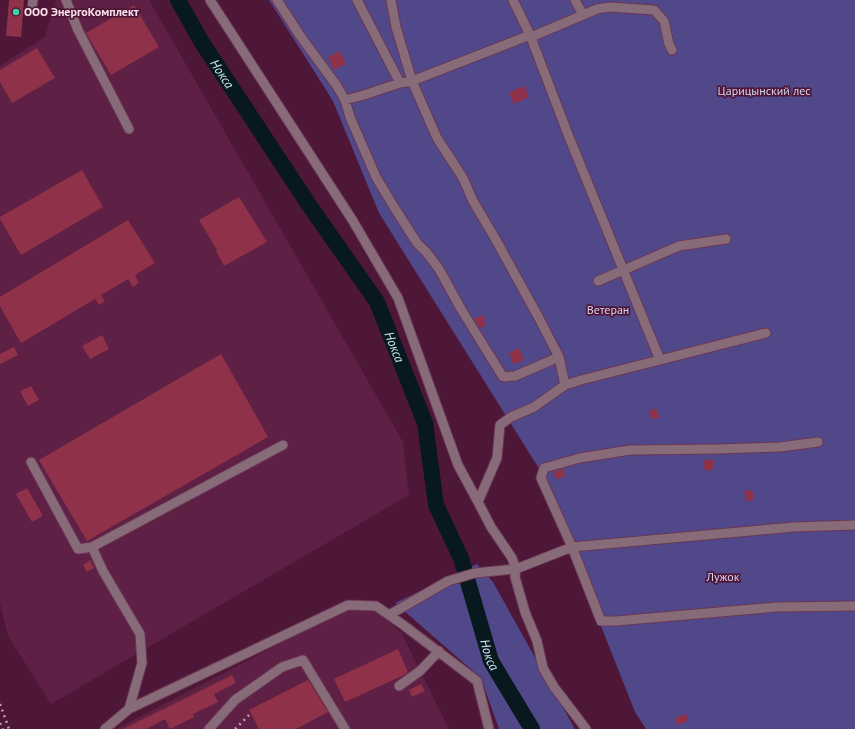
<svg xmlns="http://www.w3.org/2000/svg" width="855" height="729" font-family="'PT Sans',sans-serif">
<rect width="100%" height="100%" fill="#4e1637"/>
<path fill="#5e2044" d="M 56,0 L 149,0 L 403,442 L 409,495 L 51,704 L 8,636 L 0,603 L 0,66 L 45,37 Z
M 347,609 L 375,610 L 401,632 L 449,729 L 116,729 Z"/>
<path fill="#51488a" d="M 269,0 L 855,0 L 855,729 L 646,729 L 635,712 L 538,467 L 379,213 L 333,101 Z
M 477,564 L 493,582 L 575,729 L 499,729 L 481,678 L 395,603 Z"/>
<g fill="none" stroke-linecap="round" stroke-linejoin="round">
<path stroke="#08181f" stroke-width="16" id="s1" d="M 178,0 L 201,41 L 309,205 L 377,302 L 425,423 L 436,505 L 461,558 L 491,661 L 532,729"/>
</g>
<path fill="#90314a" d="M 9,0 L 24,0 L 21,37 L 6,36 Z
M 134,5 L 159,47 L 111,75 L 86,33 Z
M 37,48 L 55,78 L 12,103 L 0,82 L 0,70 Z
M 340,51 L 346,64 L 334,70 L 328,57 Z
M 524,86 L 529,97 L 514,104 L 509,92 Z
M 82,170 L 103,207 L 21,255 L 0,219 L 0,217 Z
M 239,197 L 267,242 L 224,266 L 216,251 L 217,250 L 199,220 Z
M 128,220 L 155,263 L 135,275 L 139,283 L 133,287 L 128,279 L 101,295 L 105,301 L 99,305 L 95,299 L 21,343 L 0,306 L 0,297 Z
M 483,315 L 485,319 L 483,320 L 486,325 L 480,328 L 474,319 Z
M 102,335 L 109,349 L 90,359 L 82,346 Z
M 14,347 L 18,355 L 0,364 L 0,354 Z
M 519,348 L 524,360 L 513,364 L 509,353 Z
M 221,354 L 268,437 L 87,541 L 39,460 Z
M 31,386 L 39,400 L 28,406 L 20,391 Z
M 657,409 L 659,418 L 651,419 L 649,410 Z
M 713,459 L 714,469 L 705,471 L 703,461 Z
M 563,469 L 565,476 L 556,479 L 553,472 Z
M 27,488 L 43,516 L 32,522 L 16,494 Z
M 752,490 L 754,500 L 746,501 L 744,491 Z
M 90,560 L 94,568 L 87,572 L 83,565 Z
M 398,649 L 408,672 L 404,675 L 345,702 L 334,679 Z
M 232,675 L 236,683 L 214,694 L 218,702 L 193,714 L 194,717 L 170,729 L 165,719 L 146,729 L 123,729 Z
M 308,680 L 328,712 L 296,729 L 259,729 L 249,710 Z
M 421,684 L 425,691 L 412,697 L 409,690 Z
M 686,714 L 688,721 L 677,725 L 675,718 Z"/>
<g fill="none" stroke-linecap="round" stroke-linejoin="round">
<g stroke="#6a3654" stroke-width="11">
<path id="minor" d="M 66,0 L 78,30 L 129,129
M 210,0 L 353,221 L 398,298 L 458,465 L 478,502
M 277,0 L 301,37 L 337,86 L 345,100 L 364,95 L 400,83 L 412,81 L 530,35
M 357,0 L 400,83
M 391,0 L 396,27 L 412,81 L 437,138 L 463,178 L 473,201 L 496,240 L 540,320 L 559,357 L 565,385
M 513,0 L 530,35 L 569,137 L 660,360
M 575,0 L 583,15 L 597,9 L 610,7 L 654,10 L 664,21 L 669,44 L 672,50
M 32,8 L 33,0
M 531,37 L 583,15
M 345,100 L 350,117 L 376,177 L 394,207 L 417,243 L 427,253 L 439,269 L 461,309 L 503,377 L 515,376 L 559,357
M 598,281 L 679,246 L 726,239
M 766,333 L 581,380 L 565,385 L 534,407 L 511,417 L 500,425 L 497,458 L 478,502 L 491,527 L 512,558 L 516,569 L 572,547 L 794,527 L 855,525
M 818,442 L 780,447 L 718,449 L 630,450 L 580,458 L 544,468 L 541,478 L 572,547 L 601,621 L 616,621 L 777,607 L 855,606
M 31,462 L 78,549 L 92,547
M 389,615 L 448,581 L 475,573 L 516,569 L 515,577 L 525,612 L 537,641 L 543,668 L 554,687 L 586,729
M 399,686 L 420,671 L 439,651
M 129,709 L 348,605 L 376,606 L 402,624 L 477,681 L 489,729
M 105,729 L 129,709 L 142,663 L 140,634 L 103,571 L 92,547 L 283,445
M 209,729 L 235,700 L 282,667 L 303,660 L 345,729"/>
</g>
<use href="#minor" stroke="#886b79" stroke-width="9"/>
<path stroke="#c09aaf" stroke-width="2.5" stroke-dasharray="2 4" stroke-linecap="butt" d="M 0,704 L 9,729
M 0,723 L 3,729
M 235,729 L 249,715"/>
</g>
<circle fill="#39d4a5" stroke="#4e1637" stroke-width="1.5" cx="16" cy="12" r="4"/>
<g text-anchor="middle" stroke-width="3.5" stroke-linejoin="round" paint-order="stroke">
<g font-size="12" font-weight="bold" fill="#fcdfed" stroke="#4e1637" text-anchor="start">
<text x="24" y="16">ООО ЭнергоКомплект</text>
</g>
<g font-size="12" fill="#d5d4ec" stroke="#4e1637">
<text x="764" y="95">Царицынский лес</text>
<text x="608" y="314">Ветеран</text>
<text x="723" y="581">Лужок</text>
</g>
<g font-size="13" font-style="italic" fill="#cde7f3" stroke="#4e1637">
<text dy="5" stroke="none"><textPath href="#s1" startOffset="86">Нокса</textPath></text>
<text dy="5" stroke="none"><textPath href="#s1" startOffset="410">Нокса</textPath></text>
<text dy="5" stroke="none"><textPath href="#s1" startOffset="734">Нокса</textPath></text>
</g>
</g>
</svg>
